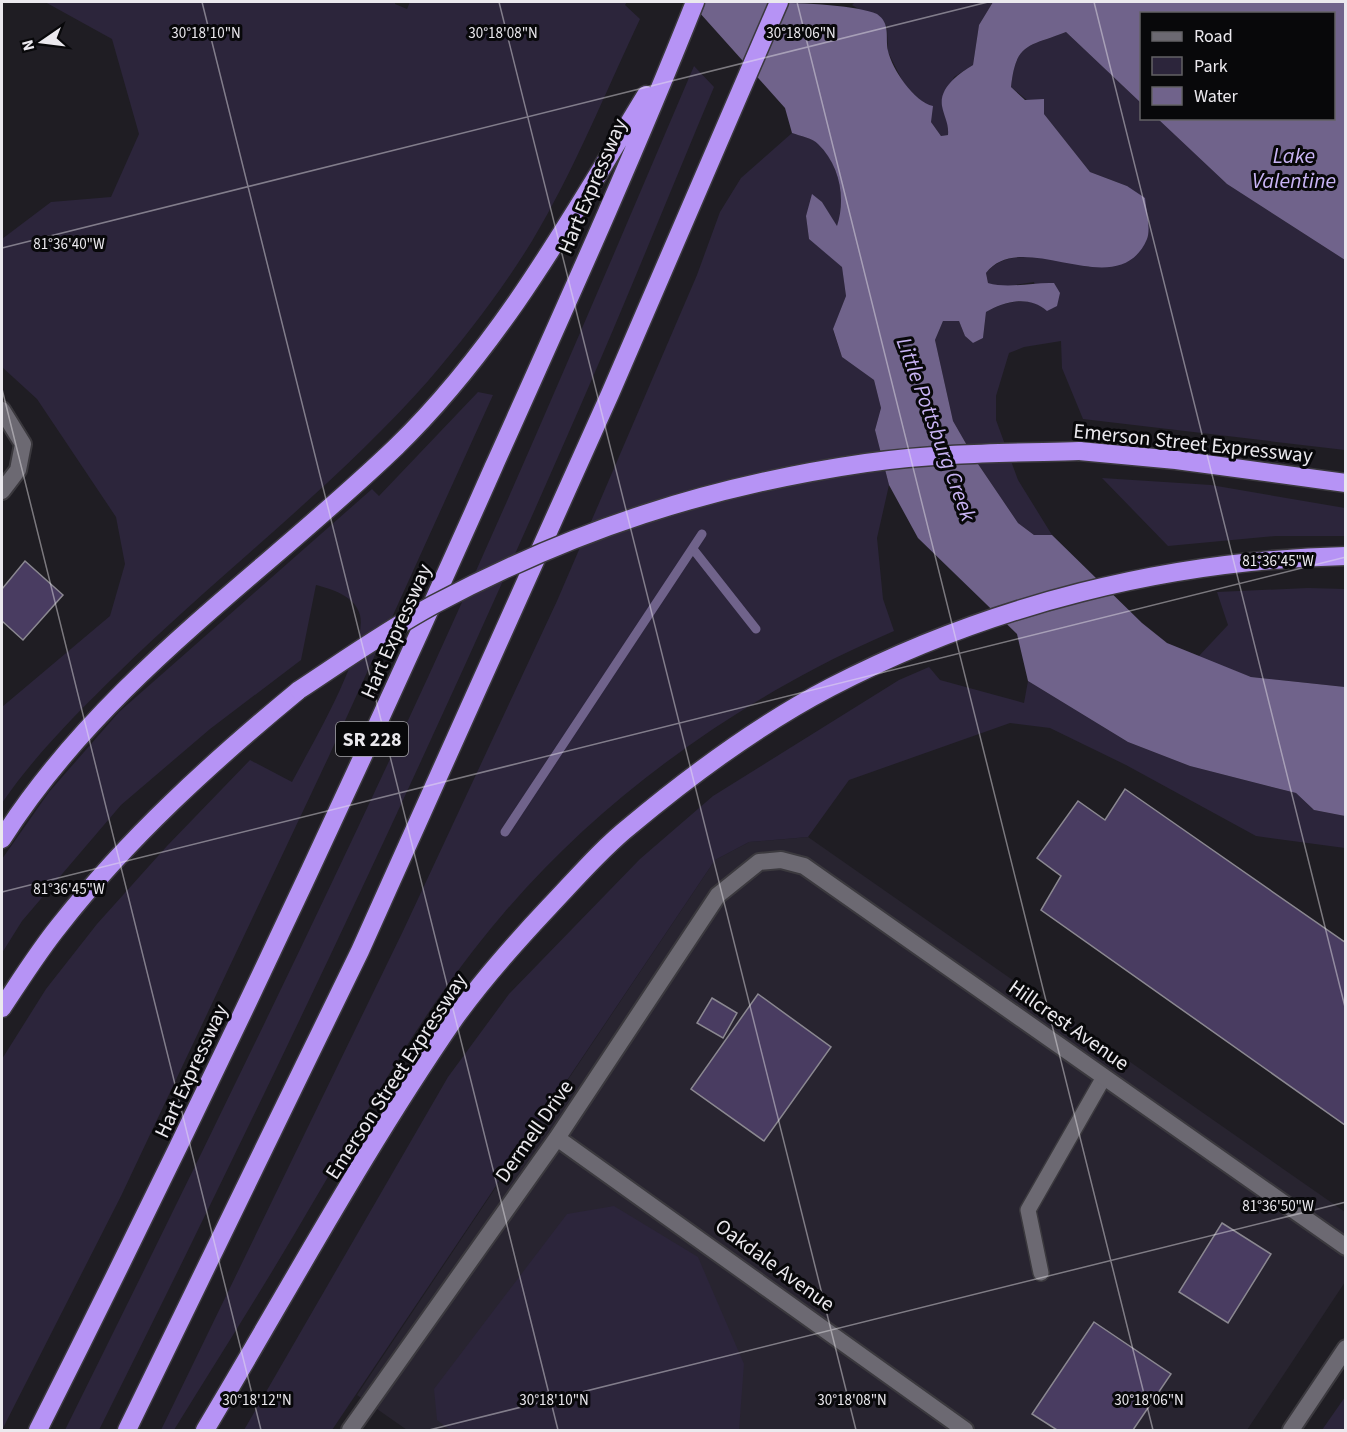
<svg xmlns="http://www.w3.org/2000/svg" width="1347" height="1432" font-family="'Source Sans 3',sans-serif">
<rect width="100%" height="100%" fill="#1f1d23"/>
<path fill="#282430" d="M 808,837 L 1345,1212 L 1345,1282 L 1247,1430 L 407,1430 L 357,1395 L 715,860 L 749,842 Z"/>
<path fill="#2c253b" d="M 45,2 L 395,2 L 395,4 L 407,9 L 410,2 L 627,2 L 625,5 L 640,19 C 605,93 574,171 532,241 C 502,290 466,337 428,381 C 334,487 219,574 118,673 C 76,714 35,755 2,803 L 2,707 L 110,616 L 125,564 L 116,517 L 37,399 L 2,367 L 2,239 L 51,202 L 111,197 L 139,134 L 112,39 Z
M 855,2 L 993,2 L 979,25 L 973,65 L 954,77 L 942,105 L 949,122 L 948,135 L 941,136 L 931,122 L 925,104 L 905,86 L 888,52 L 887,26 L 852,5 Z
M 1066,32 L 1141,103 L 1142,118 L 1158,119 L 1227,184 L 1345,260 L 1345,450 L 1083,419 L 1062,368 L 1061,341 L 1024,347 L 1009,353 L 996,396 L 996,420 L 1018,480 L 1052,535 L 1034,535 L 1018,523 L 976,461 L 953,421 L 935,340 L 943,321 L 959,321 L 965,336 L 973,343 L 983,338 L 986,312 C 1003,302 1020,299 1039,304 L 1034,282 L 1002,287 L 988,283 L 986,273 C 1007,245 1060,261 1089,267 L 1127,186 L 1090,172 L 1044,114 L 1011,87 C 1016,42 1028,47 1066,32 Z
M 694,66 L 714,87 C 669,194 626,302 579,409 C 429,753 267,1094 99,1430 L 65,1430 C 189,1180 312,929 429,675 C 521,474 607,270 694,66 Z
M 792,133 C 800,136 813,138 819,144 C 840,166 846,199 837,227 L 822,202 L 813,195 L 806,216 L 809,239 L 842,266 L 846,296 L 833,330 L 842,357 L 874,380 L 881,408 L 875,430 L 889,485 L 877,538 L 883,599 L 894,631 C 867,643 840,655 814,669 C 698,730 588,814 503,914 C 428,1001 373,1101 315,1199 C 270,1277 221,1354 174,1430 L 161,1430 L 404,929 L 557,601 L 697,275 L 720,212 L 741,178 Z
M 478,392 L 493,395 L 329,756 L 121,1196 L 2,1430 L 2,1059 L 46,989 L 97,924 L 167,846 L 250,760 L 292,782 C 310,748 368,650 360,615 C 355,596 332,589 316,585 L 301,660 L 210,729 L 121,805 L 22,921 L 2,953 L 2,859 L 49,792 L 119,712 L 372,489 L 379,496 Z
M 1102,478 L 1211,485 L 1345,508 L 1345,536 L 1276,536 L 1168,546 Z
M 1308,588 L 1345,589 L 1345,687 L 1251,677 L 1198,657 L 1228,625 L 1217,592 Z
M 929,667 L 940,680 L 1024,703 L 1028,681 L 1128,742 L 1190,766 L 1296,793 L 1314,810 L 1345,816 L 1345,848 L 1256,836 L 1126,765 L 1050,728 L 1010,723 L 849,780 L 808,837 L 749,842 L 715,860 L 332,1430 L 244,1430 L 448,1077 L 509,994 L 640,859 L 713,796 L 899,680 Z
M 614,1206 L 698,1257 L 744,1364 L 739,1430 L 450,1430 L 437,1420 L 434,1389 L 567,1214 Z
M 1345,1397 L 1345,1430 L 1322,1430 Z"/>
<path fill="#70638b" d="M 690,2 C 730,2 847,0 877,14 C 891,24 885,36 888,51 C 892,69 914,102 933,106 L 931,122 L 941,136 L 948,135 C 949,123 944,117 942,106 C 939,87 960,73 973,65 L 979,25 L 993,2 L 1345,2 L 1345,260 L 1227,184 L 1158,119 L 1334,118 L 1334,14 L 1142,14 L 1141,103 L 1066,32 C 1028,47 1016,42 1011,87 L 1025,100 L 1044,99 L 1044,114 L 1090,172 L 1127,186 L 1145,198 C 1146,209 1151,229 1147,239 C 1118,307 1022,225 986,273 L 988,283 C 1009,289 1032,282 1054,283 L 1060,293 L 1057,306 L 1047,311 C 1029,295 1005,301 986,312 L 983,338 L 973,343 L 965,336 L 959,321 L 943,321 L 935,340 L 953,421 L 976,461 L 1018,523 L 1034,535 L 1052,535 L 1142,623 L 1167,643 L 1251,677 L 1345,687 L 1345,816 L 1314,810 L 1296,793 L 1190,766 L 1128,742 L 1028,681 L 1017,634 L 918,538 L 889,485 L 875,430 L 881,408 L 874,380 L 842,357 L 833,329 L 846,296 L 842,267 L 809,239 L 806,216 L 812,194 L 822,202 L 837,226 C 846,199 840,165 818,144 C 813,138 800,136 792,133 L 785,108 Z"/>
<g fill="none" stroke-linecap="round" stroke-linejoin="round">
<path stroke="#70638b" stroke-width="9" d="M 693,549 L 756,629
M 505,832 L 702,534"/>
</g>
<path fill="#493c61" stroke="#8b8891" stroke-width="1.5" d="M 25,561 L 63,595 L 23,640 L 2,621 L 2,589 Z
M 1125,789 L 1346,943 L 1345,1125 L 1041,910 L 1061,876 L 1037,858 L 1078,801 L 1105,820 Z
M 758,994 L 831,1047 L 764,1141 L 691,1089 Z
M 712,998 L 737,1013 L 723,1038 L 697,1023 Z
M 1222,1223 L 1271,1254 L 1228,1323 L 1179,1292 Z
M 1094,1322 L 1171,1374 L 1133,1430 L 1057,1430 L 1032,1414 Z"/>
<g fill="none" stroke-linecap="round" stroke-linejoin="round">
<g stroke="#3b393e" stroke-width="18">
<path id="service" d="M 1041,1273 L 1028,1210 L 1104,1077"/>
</g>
<g stroke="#3b393e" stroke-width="20">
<path id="minor" d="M 2,410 L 23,444 L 18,470 L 2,491
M 557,1138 L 965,1430
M 350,1430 L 557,1138 L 718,895 L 759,862 L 781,860 L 804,866 L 1346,1247"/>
</g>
<g stroke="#3b393e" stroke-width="20">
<path id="tertiary" d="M 1291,1430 L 1346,1348"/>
</g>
<g stroke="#3b393e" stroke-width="21">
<path id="motorway" d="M 1079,451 L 1176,460 L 1346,483
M 2,839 C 102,681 263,575 396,447 C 500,346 571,218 646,95
M 2,1008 C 20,981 38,952 59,926 C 128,838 213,761 299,690
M 38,1430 C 198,1113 350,791 494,466 C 563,312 633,158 695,2
M 127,1430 L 360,951 L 610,394 L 779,2
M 205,1430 C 287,1293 364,1150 455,1018 C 483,979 516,942 549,907 C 575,880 600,850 630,826 C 691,775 760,724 831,687 C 989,605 1168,560 1346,556"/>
</g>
<use href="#service" stroke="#6c6972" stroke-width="15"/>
<use href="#minor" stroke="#6c6972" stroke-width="16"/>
<use href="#tertiary" stroke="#6c6972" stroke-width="16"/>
<use href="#motorway" stroke="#b693f5" stroke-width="18"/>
<g stroke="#3b393e" stroke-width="21" stroke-linecap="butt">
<path id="motorway-bridge" d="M 299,690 C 343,661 387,630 433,605 C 574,530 708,486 866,463 C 937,453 1008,453 1079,451"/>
</g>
<use href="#motorway-bridge" stroke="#b693f5" stroke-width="18"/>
</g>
<path fill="none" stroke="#ebe9ee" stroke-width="1.5" stroke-opacity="0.45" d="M 202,2 L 558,1430M 499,2 L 856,1430M 797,2 L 1153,1430M 1094,2 L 1346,1011M 2,248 L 988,2M 2,389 L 261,1430M 2,892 L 1346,557M 429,1430 L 1346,1202"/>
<g text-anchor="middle" stroke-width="6" stroke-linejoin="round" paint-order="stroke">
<rect fill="#08080a" stroke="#a7a6aa" stroke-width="1.5" x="336" y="722" width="72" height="34" rx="4.5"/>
<g font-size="20" font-weight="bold" fill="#ebe9ee">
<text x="372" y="746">SR 228</text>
</g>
<g font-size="21" fill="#ebe9ee" stroke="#08080a">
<text transform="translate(592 186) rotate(-67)" y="7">Hart Expressway</text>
<text transform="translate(1193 443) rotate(6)" y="7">Emerson Street Expressway</text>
<text transform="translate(396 631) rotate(-66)" y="7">Hart Expressway</text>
<text transform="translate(1069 1025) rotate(35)" y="7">Hillcrest Avenue</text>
<text transform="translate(191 1071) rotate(-65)" y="7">Hart Expressway</text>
<text transform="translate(396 1076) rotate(-57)" y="7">Emerson Street Expressway</text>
<text transform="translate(534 1131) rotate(-55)" y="7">Dermell Drive</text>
<text transform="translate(775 1265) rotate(36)" y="7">Oakdale Avenue</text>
</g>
<g font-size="22" font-style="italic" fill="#c9b4f5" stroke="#08080a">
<text x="1294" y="163">Lake<tspan x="1294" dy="25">Valentine</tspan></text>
<text transform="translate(937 429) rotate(70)" y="8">Little Pottsburg Creek</text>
</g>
</g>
<g font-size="15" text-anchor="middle" fill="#ebe9ee" stroke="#08080a" stroke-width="6" stroke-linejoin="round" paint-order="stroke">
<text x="206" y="38">30°18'10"N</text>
<text x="503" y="38">30°18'08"N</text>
<text x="801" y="38">30°18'06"N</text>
<text x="69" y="249">81°36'40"W</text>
<text x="1278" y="566">81°36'45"W</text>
<text x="69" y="894">81°36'45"W</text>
<text x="1278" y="1211">81°36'50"W</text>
<text x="257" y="1405">30°18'12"N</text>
<text x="554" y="1405">30°18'10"N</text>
<text x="852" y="1405">30°18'08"N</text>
<text x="1149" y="1405">30°18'06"N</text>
</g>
<rect width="1347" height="1432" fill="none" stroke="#ebe9ee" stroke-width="6"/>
<rect x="1140" y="12" width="195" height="108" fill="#08080a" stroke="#636265" stroke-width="1.5"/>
<rect x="1152" y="32" width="30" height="9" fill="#6c6972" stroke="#636265" stroke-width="1.5"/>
<text x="1194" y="42" font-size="18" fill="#ebe9ee">Road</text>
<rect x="1152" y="57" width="30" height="18" fill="#2c253b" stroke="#636265" stroke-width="1.5"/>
<text x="1194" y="72" font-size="18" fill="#ebe9ee">Park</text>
<rect x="1152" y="87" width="30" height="18" fill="#70638b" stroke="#636265" stroke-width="1.5"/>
<text x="1194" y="102" font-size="18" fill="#ebe9ee">Water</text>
<g transform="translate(42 42) rotate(256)" stroke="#08080a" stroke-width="4.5" paint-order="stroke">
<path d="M0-4.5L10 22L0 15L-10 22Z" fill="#ebe9ee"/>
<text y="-9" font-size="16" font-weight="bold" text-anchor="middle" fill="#ebe9ee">N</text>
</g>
</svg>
